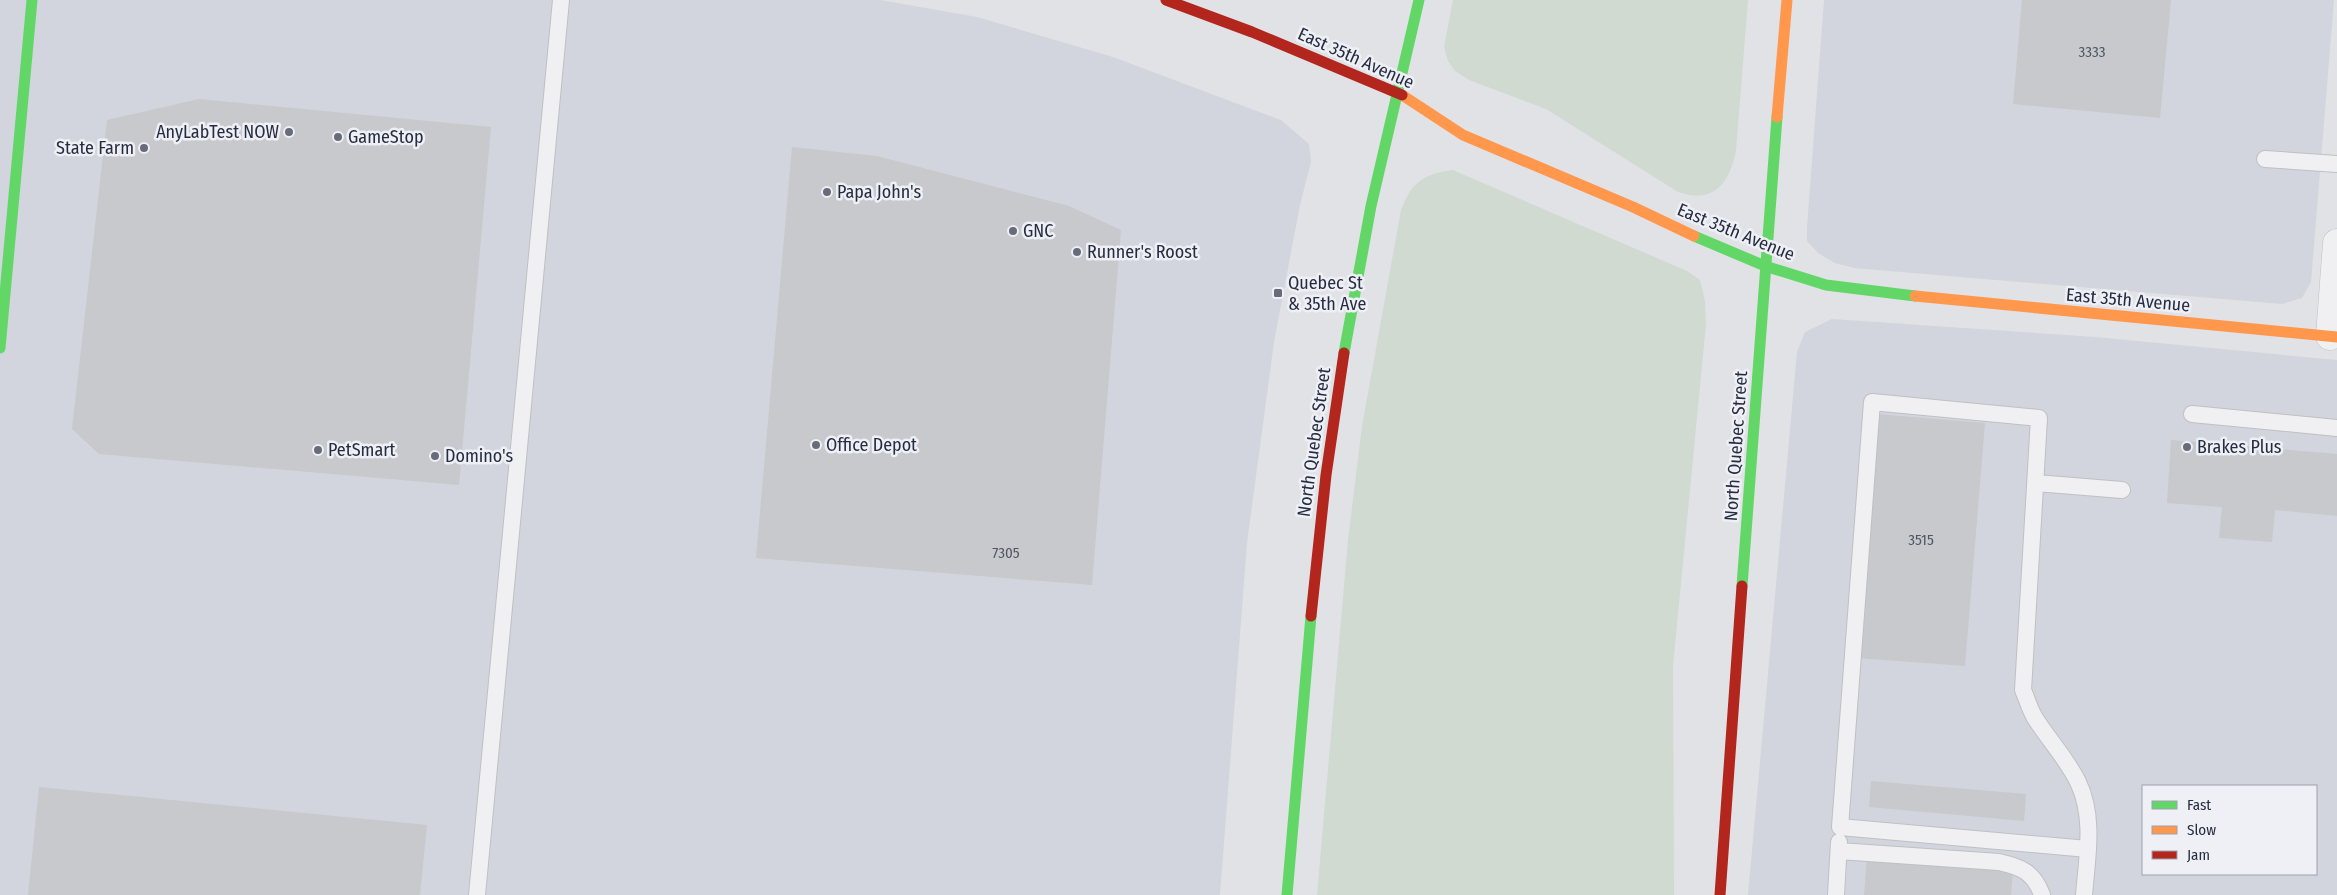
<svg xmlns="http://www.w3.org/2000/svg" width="2337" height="895" font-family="'Fira Sans Condensed',sans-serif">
<rect width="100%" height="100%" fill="#e1e2e6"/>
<path fill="#d2d5dd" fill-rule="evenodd" d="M 0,0 L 880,0 L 977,17 L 1113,57 L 1281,120 L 1309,144 L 1311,162 L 1300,205 L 1274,342 L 1247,543 L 1220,895 L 0,895 Z
M 1824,0 L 2334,0 L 2311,282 L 2302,298 L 2282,304 L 1854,268 L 1835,263 L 1818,253 L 1807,241 L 1807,227 Z
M 1832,319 L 2095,337 L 2337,360 L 2337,895 L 1748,895 L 1797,352 L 1805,332 ZM 2143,786 L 2316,786 L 2316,874 L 2143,874 Z"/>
<path fill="#d0dad1" d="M 1453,0 L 1748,0 L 1736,151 C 1729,184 1714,204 1678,192 L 1546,109 L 1469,80 L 1455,71 L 1448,61 L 1444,47 Z
M 1453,170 L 1687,271 L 1700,280 L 1705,301 L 1706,324 L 1673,666 L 1674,895 L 1317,895 L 1348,540 L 1362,426 L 1401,210 C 1412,182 1423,174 1453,170 Z"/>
<path fill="#c7c9cd" d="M 2022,0 L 2171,0 L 2160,118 L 2013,104 Z
M 199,99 L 491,127 L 459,485 L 99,454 L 72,429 L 107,120 Z
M 792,147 L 877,156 L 1069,206 L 1121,230 L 1092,585 L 756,558 Z
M 1877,414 L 1985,423 L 1965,666 L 1857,658 Z
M 2171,440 L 2337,454 L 2337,516 L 2275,510 L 2272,542 L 2219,538 L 2222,507 L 2167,503 Z
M 1871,781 L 2026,794 L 2024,821 L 1869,807 Z
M 39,787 L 427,825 L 420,895 L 28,895 Z
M 1867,858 L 2013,869 L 2011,895 L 1864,895 Z"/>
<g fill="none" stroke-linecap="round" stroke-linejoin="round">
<g stroke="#bfc0c4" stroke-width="18">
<path id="lane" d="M 2265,159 L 2337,164
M 2192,414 L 2337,428
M 2036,483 L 2122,490
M 1839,851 L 1999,862 C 2021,867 2034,872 2042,895
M 477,895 L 561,0
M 1836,895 L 1839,842
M 2084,895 C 2087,858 2095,817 2078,782 C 2067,759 2048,739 2035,718 C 2030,710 2027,699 2023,690 L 2039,418 L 1872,402 L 1840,827 L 2088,849"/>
</g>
<g stroke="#bfc0c4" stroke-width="29">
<path id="street" d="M 2330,336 L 2337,243"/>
</g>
<use href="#lane" stroke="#f0f0f3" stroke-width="16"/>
<use href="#street" stroke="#f0f0f3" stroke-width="28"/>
<path stroke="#63d668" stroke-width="11" d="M 1694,236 L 1765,266 L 1826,285 L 1915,296
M 0,348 L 32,0
M 1344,353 L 1371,206 L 1419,0
M 1742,586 L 1777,117
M 1287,895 L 1311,616"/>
<path stroke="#ff974d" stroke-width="11" d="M 1402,95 L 1463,135 L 1633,207 L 1694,236
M 1777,117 L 1787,0
M 1915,296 L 2337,337"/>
<path stroke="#b3261e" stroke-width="11" d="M 1166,0 L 1252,32 L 1402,95
M 1311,616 L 1326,475 L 1344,353
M 1720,895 L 1742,586"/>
</g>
<g fill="#686c7a" stroke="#eef0f6" stroke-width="2">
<circle cx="289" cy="132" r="5"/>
<circle cx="338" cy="137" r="5"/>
<circle cx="144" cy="148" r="5"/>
<circle cx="827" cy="192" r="5"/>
<circle cx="1013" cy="231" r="5"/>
<circle cx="1077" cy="252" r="5"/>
<rect x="1273" y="288" width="10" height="10" rx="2.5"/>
<circle cx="816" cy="445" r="5"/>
<circle cx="2187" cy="447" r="5"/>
<circle cx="318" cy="450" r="5"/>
<circle cx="435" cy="456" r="5"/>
</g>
<g text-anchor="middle" stroke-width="5" stroke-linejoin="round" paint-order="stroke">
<g font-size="15" fill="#515665">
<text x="2092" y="57">3333</text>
<text x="1921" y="545">3515</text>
<text x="1006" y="558">7305</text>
</g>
<g font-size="18" fill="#272d40" stroke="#eef0f6">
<text transform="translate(1356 58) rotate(24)" y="6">East 35th Avenue</text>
<text transform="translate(1736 232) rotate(22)" y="6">East 35th Avenue</text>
<text transform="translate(2128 300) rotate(5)" y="6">East 35th Avenue</text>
<text transform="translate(1314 442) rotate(-82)" y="6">North Quebec Street</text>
<text transform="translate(1736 446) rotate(-86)" y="6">North Quebec Street</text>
</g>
<g font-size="18" fill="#272d40" stroke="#eef0f6" text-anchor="start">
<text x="279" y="138" text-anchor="end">AnyLabTest NOW</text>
<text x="348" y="143">GameStop</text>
<text x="134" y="154" text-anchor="end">State Farm</text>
<text x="837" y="198">Papa John's</text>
<text x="1023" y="237">GNC</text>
<text x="1087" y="258">Runner's Roost</text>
<text x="1288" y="289">Quebec St<tspan x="1288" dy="21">&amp; 35th Ave</tspan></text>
<text x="826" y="451">Office Depot</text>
<text x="2197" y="453">Brakes Plus</text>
<text x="328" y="456">PetSmart</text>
<text x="445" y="462">Domino's</text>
</g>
</g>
<rect x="2142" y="785" width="175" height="90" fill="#eef0f6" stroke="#9ea2ad"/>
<rect x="2152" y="801" width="25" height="8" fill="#63d668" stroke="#9ea2ad"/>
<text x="2187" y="810" font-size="15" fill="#272d40">Fast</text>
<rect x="2152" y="826" width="25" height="8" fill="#ff974d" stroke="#9ea2ad"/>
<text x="2187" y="835" font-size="15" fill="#272d40">Slow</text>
<rect x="2152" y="851" width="25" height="8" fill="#b3261e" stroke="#9ea2ad"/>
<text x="2187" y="860" font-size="15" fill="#272d40">Jam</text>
</svg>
